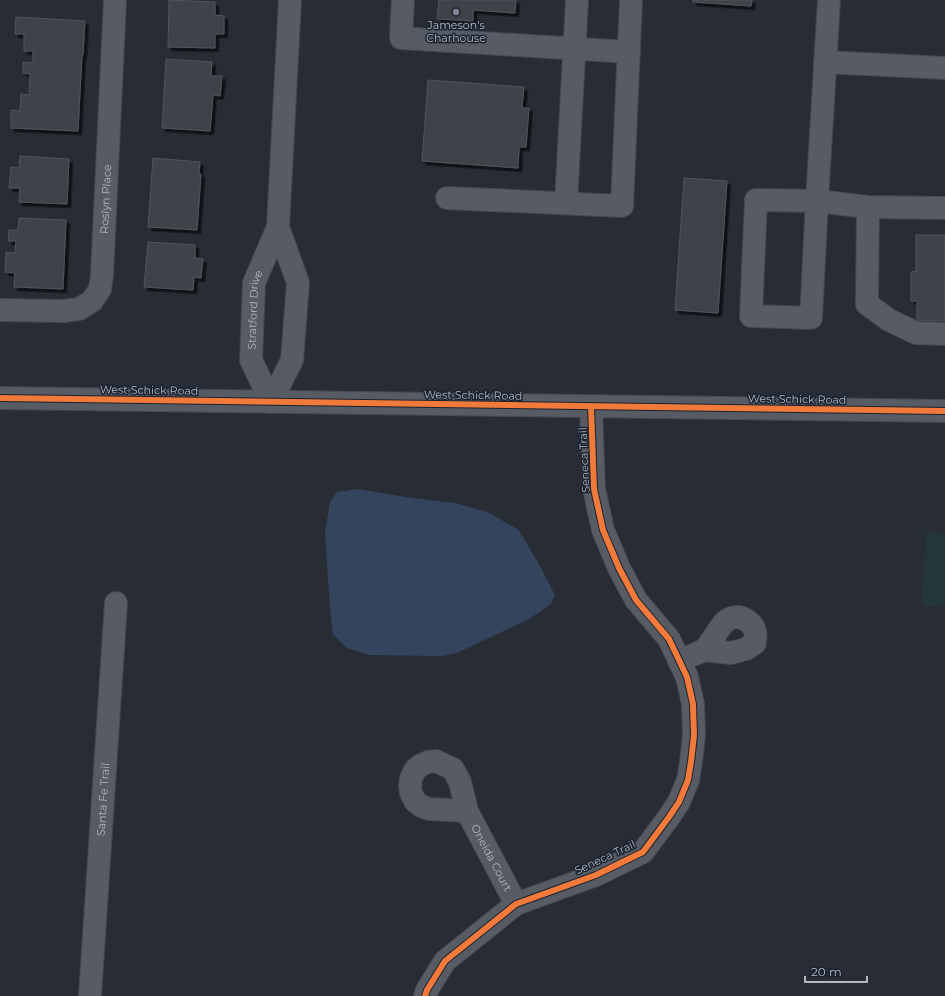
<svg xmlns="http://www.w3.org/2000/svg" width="945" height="996" font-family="Montserrat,sans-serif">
<defs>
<filter id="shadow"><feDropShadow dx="3.5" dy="3.5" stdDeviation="0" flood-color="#0009"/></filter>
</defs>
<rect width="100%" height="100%" fill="#282c34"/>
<path fill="#25363a" d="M 926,532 L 945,533 L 945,607 L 922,605 Z"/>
<path fill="#35445d" d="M 358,489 L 412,498 L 455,503 L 487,512 L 519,530 L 541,568 L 555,595 L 551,604 L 529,619 L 457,653 L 442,656 L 369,655 L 347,648 L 333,634 L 330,609 L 325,533 L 330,502 L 337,492 Z"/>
<path fill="#3f434a" stroke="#50545c" filter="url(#shadow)" d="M 169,0 L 215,2 L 215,15 L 224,16 L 224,34 L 215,34 L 215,48 L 168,47 Z
M 439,0 L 516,0 L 515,13 L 473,10 L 473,21 L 437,19 Z
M 693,0 L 752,0 L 751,6 L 693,2 Z
M 16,17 L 85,21 L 83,55 L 82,55 L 78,131 L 11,128 L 11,110 L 20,111 L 21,94 L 29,95 L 30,74 L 23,73 L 23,62 L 33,63 L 33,51 L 24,51 L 24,34 L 15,34 Z
M 166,59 L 212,62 L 211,76 L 222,76 L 220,96 L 213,95 L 210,131 L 162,128 Z
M 428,80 L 524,87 L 522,108 L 529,108 L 526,147 L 519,147 L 518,168 L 422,161 Z
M 20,156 L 69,159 L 67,204 L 19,202 L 20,188 L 9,188 L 11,167 L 19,168 Z
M 153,158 L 200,162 L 199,174 L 201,174 L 197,230 L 148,227 Z
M 684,178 L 727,181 L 718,313 L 675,310 Z
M 19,218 L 66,220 L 63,289 L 14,287 L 15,273 L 5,272 L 6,252 L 15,253 L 16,241 L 8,241 L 9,230 L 18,230 Z
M 916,235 L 945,235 L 945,321 L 917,321 L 917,301 L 911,301 L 911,272 L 916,271 Z
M 148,242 L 195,245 L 195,258 L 203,259 L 201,278 L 194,277 L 193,290 L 144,287 Z"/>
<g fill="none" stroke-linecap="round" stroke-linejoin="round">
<g stroke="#44474d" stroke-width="24">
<g id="minor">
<path d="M 403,0 L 401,38 L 629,52"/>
<path d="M 829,0 L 817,201 L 868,207 L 945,208"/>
<path d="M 825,62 L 945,68"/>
<path d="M 447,198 L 622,206 L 631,0"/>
<path d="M 756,200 L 817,201 L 811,318 L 751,316 Z"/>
<path d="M 566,203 L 577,0"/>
<path d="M 868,207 L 867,304 L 889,320 L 916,333 L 945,334"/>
<path id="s1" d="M 0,310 L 63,311 L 79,309 L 92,301 L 100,289 L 102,275 L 115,0"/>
<path d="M 0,398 L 945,411"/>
<path id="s2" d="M 271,402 L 251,360 L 254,283 L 278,227 L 290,0"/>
<path d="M 271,402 L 292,360 L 298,283 L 278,227"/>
<path d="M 679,661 C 685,658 700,653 705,649 C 716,639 721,615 739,617 C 743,618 747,620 750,623 C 756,628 756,635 755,643 L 746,649 L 731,653 L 704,650"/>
<path id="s3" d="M 467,811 L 429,809 L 421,806 L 415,801 L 411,793 L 410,786 L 411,778 L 415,770 L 421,765 L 428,762 L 436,761 L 453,769 L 460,782 L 467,811 L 516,904"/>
<path id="s4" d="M 90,996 L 116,603"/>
<path d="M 425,996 L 427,990 L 445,961 L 516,904 L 596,875 L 643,852 L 669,817 L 679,802 L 688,780 L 691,762 L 694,735 L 693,704 L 687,677 L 669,639 L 636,600 L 619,568 L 603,530 L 594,489 L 591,407"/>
</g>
</g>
<use href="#minor" stroke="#575b63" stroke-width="22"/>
<g stroke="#1b222f" stroke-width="8">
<path id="cycleway" d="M 0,398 L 945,411
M 425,996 L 427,990 L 445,961 L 516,904 L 596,875 L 643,852 L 669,817 L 679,802 L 688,780 L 691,762 L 694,735 L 693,704 L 687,677 L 669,639 L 636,600 L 619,568 L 603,530 L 594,489 L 591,407"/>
</g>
<use href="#cycleway" stroke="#f17a3a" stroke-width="6"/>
</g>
<circle fill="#818793" stroke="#1b222f" stroke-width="1.5" cx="456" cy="12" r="4"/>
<g text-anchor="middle" stroke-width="3" stroke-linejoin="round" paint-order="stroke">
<g font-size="11" fill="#b1b8c6" stroke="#1b222f">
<text x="456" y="29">Jameson's<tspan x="456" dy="13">Charhouse</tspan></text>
</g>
<g font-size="11" fill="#b1b8c6" stroke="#1b222f">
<text dy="4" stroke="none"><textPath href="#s1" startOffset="199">Roslyn Place</textPath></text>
<text dy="4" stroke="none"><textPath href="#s2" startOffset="97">Stratford Drive</textPath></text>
<text transform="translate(149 390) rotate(1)" y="4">West Schick Road</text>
<text transform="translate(473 395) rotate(1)" y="4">West Schick Road</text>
<text transform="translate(797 399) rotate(1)" y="4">West Schick Road</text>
<text transform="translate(584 460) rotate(-93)" y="4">Seneca Trail</text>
<text dy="4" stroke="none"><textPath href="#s4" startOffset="197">Santa Fe Trail</textPath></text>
<text transform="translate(605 857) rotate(-25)" y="4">Seneca Trail</text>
<text dy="4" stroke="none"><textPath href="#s3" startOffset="227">Oneida Court</textPath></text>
</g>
</g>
<path d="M805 976v6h62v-6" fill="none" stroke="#b1b8c6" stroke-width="2"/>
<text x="811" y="976" font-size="12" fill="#b1b8c6" stroke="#1b222f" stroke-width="3" paint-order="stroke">20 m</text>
</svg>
